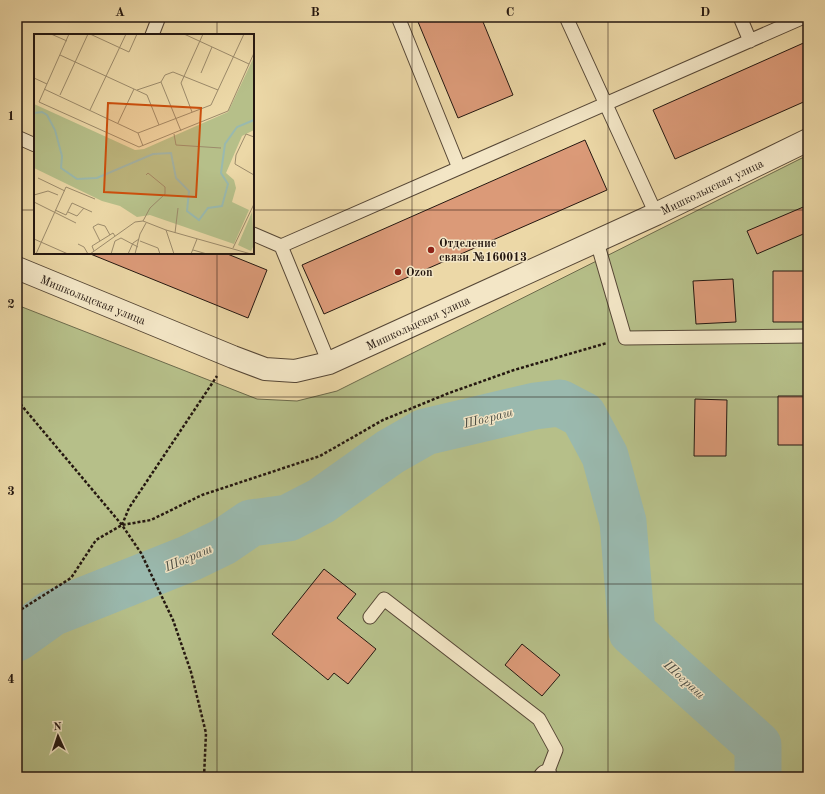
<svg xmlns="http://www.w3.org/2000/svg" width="825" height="794" font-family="'Old Standard TT',serif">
<rect width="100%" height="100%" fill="#ecd8a7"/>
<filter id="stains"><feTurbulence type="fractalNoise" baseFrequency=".005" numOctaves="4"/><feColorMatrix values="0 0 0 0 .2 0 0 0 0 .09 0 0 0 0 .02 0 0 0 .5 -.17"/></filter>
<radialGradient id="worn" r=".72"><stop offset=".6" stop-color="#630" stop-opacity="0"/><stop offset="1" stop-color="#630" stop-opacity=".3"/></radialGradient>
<path fill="#b6bf89" stroke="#6d6b4c" d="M 808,155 L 808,777 L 17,777 L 17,305 L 257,399 L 297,401 L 337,391 Z"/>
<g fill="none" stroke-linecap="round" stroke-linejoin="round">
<path stroke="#9ab9ae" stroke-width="47" d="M 17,638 L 52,613 L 190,558 L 223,542 L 251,523 L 288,518 L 321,501 L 390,452 L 425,432 L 535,406 L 560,403 L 583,415 L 605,456 L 623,522 L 632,632 L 758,745 L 758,777"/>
</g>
<path fill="#db9a78" stroke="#241710" d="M 416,17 L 481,17 L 513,95 L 458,118 Z
M 808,41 L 808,100 L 675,159 L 653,110 Z
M 585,140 L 607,190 L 324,314 L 302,265 Z
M 808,205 L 808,232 L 757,254 L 747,231 Z
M 88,253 L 225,253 L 267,270 L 248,318 Z
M 773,271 L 808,271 L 808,322 L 773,322 Z
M 733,279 L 736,322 L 696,324 L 693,281 Z
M 778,396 L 805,396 L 805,445 L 778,445 Z
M 695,399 L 727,400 L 726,456 L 694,456 Z
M 324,569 L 356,594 L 337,618 L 376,649 L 348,684 L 334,673 L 328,680 L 272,634 Z
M 522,644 L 560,675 L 542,696 L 505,665 Z"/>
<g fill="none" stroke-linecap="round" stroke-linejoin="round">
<g stroke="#564736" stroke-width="15">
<path id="lane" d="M 398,17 L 459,168
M 566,17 L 656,214
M 740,17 L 750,41
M 152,35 L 159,17
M 17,137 L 35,145
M 253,234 L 281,246 L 804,17
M 597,242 L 625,338 L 808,336
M 281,246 L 329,363
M 370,617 L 384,599 L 539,719 L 556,750 L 546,776"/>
</g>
<g stroke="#564736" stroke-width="24">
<path id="street" d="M 17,268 L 233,357 L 265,369 L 295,371 L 329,363 L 656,214 L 808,140
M 545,777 L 546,776"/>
</g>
<path stroke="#241710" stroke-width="2.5" stroke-dasharray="3 2" stroke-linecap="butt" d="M 17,400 L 122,525 L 141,553 L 173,620 L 191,672 L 206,733 L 204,777
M 122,525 L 129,508 L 217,376
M 17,612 L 71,578 L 96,540 L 122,525 L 151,520 L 202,495 L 320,456 L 383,420 L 449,393 L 514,370 L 607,343"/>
<use href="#lane" stroke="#f3e6c6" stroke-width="13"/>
<use href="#street" stroke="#f3e6c6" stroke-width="22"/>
</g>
<path fill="none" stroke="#241710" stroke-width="1" stroke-opacity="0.55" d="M 217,17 L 217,35M 412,17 L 412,777M 608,17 L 608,777M 17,210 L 35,210M 253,210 L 808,210M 217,253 L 217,777M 17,397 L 808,397M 17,584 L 808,584"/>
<g fill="#8f2418" stroke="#f3e6c6" stroke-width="1.5">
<circle cx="431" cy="250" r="4"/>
<circle cx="398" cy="272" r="4"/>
</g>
<g text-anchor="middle" stroke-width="3" stroke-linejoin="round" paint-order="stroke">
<g font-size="12" fill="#241710" stroke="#f3e6c6">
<text transform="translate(712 187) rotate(-26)" y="4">Мишкольцская улица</text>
<text transform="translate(93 300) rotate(22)" y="4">Мишкольцская улица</text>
<text transform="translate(418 323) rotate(-25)" y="4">Мишкольцская улица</text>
</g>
<g font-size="12" font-weight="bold" fill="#241710" stroke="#f3e6c6" text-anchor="start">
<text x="439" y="247">Отделение<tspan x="439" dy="14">связи №160013</tspan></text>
<text x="406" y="276">Ozon</text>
</g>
<g font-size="13" font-style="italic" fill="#4d5047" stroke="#f3e6c6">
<text transform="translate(488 417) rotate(-14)" y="5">Шограш</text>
<text transform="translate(188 557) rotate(-23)" y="5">Шограш</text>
<text transform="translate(685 679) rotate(42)" y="5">Шограш</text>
</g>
</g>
<g transform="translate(34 34)">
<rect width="220" height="220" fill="#ecd8a7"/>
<path d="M 220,23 L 220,96 L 208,102 L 192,139 L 200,146 L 202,154 L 198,168 L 215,176 L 200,210 L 116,181 L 103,183 L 86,172 L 68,167 L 0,134 L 0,70 L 101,116 L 110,115 L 194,78 ZM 218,178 L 220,211 L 217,217 L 204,211 Z" fill="#b6bf89"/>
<path fill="none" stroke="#9ab9ae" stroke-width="2" d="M 0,79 L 8,78 L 13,81 L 21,96 L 28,122 L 27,134 L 43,145 L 63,144 L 119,120 L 137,119 L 142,144 L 155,157 L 153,177 L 165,186 L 174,174 L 188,172 L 194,150 L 187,139 L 191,110 L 203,93 L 220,86"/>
<path fill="none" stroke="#9c8b6b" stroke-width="1" d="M 17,0 L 33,7M 35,0 L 5,68 L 105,113 L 194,77 L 220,19M 56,0 L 95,18 L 103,0M 150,0 L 215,30M 26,21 L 113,61 L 125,91M 167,39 L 178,13M 0,44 L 13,50M 127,48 L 147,97M 10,55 L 104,99 L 177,71 L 210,0M 103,56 L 127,48 L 131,41 L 139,38 L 184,56M 26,61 L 54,0M 56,76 L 92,0M 158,78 L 147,49 L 169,0M 84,89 L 100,55M 104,99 L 109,112M 140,100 L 142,111 L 187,114M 220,103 L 212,100 L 202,121 L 201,130 L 220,141M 4,144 L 31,157M 0,161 L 14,157 L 24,161M 0,168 L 42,189M 21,176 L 32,181 L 38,169 L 58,178M 34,178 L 43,182 L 50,174M 109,187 L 132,196 L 217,220M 132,196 L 140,220M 141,199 L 144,174M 0,205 L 34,220M 66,207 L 59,193 L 64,190 L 71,192 L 76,201M 106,207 L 124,214 L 126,220M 44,210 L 50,213 L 54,220M 199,214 L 220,170M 159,216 L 173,220M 60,217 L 58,212 L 79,199 L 81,202M 2,220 L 32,153 L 61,165M 56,220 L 101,188 L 109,187 L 116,174 L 131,160 L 131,153 L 114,139 L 112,141M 77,220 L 81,207 L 87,204 L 104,213M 94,220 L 99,209 L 105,205M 101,220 L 106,200 L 112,189M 157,220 L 163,205"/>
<path fill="#cb4f0d" fill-opacity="0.15" stroke="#cb4f0d" stroke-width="2" d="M 74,69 L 167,74 L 162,163 L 70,158 Z"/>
<rect width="220" height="220" fill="none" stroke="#241710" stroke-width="2"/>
</g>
<rect width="825" height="794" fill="none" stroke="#ecd8a7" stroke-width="44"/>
<g transform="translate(58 736) rotate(357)" stroke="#f3e6c6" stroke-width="3" paint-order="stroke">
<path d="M0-3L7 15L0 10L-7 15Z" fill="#241710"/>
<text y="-6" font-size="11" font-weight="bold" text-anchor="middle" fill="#241710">N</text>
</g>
<rect x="22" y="22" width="781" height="750" fill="none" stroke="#241710" stroke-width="1.5"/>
<g font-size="13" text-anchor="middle" font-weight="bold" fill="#241710">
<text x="120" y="16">A</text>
<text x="315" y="16">B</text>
<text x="510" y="16">C</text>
<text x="705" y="16">D</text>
<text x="11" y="120">1</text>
<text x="11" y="308">2</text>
<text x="11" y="495">3</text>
<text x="11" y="683">4</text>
</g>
<rect width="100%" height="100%" filter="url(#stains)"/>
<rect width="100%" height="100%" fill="url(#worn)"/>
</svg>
